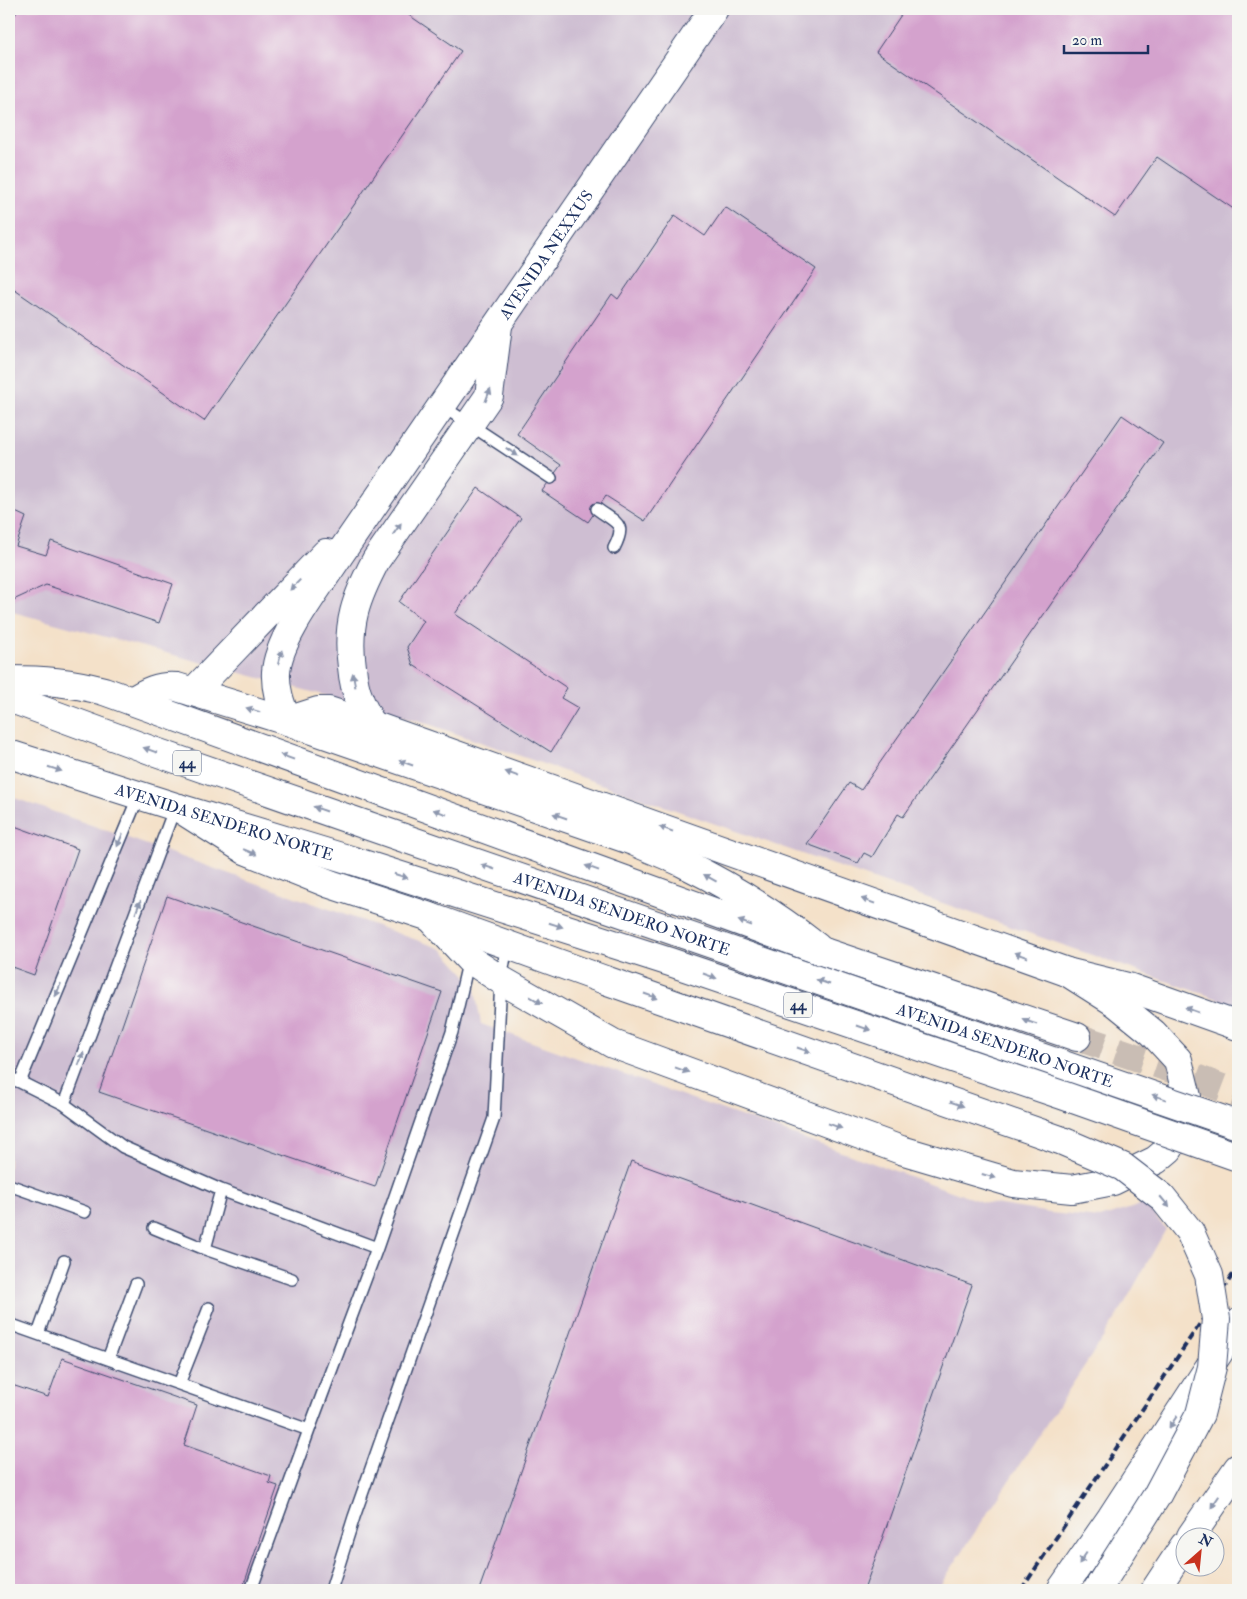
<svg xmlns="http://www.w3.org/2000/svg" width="1247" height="1599" font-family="'IM FELL Double Pica',serif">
<rect width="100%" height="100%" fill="#f6f6f2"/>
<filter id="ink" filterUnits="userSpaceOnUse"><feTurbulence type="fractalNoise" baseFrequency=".02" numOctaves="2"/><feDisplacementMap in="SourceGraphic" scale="10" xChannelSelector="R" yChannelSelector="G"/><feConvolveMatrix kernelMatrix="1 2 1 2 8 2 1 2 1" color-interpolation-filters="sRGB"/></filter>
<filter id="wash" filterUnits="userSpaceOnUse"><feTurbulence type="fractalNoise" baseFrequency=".0096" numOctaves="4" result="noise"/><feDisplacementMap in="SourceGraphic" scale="20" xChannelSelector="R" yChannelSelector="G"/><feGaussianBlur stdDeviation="1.12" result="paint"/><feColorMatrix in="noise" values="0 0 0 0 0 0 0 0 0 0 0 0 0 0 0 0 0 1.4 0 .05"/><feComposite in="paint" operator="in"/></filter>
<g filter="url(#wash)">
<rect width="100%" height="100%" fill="#f4e1c9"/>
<path fill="#cebed2" d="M 9,9 L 1238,9 L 1238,1006 L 417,720 L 9,611 Z
M 9,796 L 442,949 L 474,984 L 481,1024 L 982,1202 L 1050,1213 L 1100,1218 L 1144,1204 L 1166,1229 L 1118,1315 L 937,1590 L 9,1590 Z"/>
<g id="blocks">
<path fill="#d4a2cd" d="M 19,9 L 400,9 L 461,51 L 204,421 L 9,286 L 9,23 Z
M 905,9 L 1238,9 L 1238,212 L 1157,157 L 1115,217 L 876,52 Z
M 725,207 L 816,269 L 645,521 L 606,496 L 588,522 L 542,491 L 561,465 L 517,434 L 612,294 L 618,299 L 675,215 L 705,236 Z
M 1122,415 L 1163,443 L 903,817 L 898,814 L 872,857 L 864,853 L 858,863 L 807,844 L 849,783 L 861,790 Z
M 478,488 L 521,518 L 455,614 L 567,688 L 561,698 L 578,708 L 551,752 L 413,665 L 407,647 L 424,621 L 399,602 Z
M 9,509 L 26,517 L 16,546 L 46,555 L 51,541 L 173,584 L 159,623 L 46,585 L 9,602 Z
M 9,824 L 78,849 L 34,975 L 9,966 Z
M 167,896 L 442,992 L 375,1187 L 99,1092 Z
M 631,1161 L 972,1285 L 864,1590 L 479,1590 Z
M 62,1358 L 197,1405 L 184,1445 L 271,1476 L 269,1483 L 278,1486 L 242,1590 L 9,1590 L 9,1384 L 48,1397 Z"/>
</g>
</g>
<g filter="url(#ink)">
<use href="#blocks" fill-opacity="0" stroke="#3c4a6e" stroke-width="1"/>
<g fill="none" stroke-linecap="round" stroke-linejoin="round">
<path stroke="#c9bdb4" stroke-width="28" stroke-dasharray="28 14" stroke-linecap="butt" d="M 1077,1037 L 1180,1072 L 1238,1094"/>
<g stroke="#3c4a6e" stroke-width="14">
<path id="service" d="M 442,406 L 551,478
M 597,509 C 617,524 627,523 614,548
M 9,1078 L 20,1082 L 64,1104 L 123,1147 L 221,1190 L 377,1248
M 20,1082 L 139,795
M 64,1104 L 175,807
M 9,1185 L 85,1212
M 154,1228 L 205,1249 L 292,1279
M 205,1249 L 221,1190
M 9,1324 L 309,1430
M 38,1334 L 64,1261
M 108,1359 L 136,1284
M 179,1384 L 209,1308
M 251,1590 L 309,1430 L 377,1248 L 452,1032 L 469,959
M 331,1590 L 354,1517 L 494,1118 L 501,980 L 507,945"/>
</g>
<g stroke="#3c4a6e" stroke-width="30">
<g id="tertiary">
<path d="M 193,692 L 326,553"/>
<path d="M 132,701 C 146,692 159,685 177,687 L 287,721 L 633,841 C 650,849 667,855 683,863 C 728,885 777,916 817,947"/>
<path d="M 372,725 C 368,717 363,709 360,701 C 355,690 353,678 352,667 C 346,624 356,598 376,560 L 489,396 L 498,326"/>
<path id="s1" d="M 430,917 L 469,959 L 501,980 L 613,1044 L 901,1150 L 1013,1183 L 1072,1189 L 1113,1181 L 1156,1160 L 1169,1149 L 1180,1127 L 1187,1097 L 1178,1060 L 1153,1033 L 1116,1003 L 1067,972 L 372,725 L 329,711 L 318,711 L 287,721 C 281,705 275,690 276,672 C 278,637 321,584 340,554 L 714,9"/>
</g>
</g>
<g stroke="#3c4a6e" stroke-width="30">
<path id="secondary" d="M 1067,972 L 1128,987 L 1238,1026
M 1061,1590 L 1111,1518 L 1238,1323"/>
</g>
<g stroke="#3c4a6e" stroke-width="30">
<g id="primary">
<path d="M 9,680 C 44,680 70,682 104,691 L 824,952"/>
<path d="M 9,698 L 153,751 L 366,825"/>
<path id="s2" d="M 9,754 L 179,808 L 354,861"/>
</g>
</g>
<g stroke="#3c4a6e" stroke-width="30">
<path id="trunk" d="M 179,808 L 245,850 L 330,884 L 430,917 L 605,980
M 824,952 L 1077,1037
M 1191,1536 L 1238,1468
M 1155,1590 L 1184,1546"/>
</g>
<use href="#service" stroke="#fff" stroke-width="11"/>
<use href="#tertiary" stroke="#fff" stroke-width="28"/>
<use href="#secondary" stroke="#fff" stroke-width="28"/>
<use href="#primary" stroke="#fff" stroke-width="28"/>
<use href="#trunk" stroke="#fff" stroke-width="28"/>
<path stroke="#1b2f5e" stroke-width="4" stroke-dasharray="8 4" stroke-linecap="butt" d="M 1021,1590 L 1238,1267"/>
<g stroke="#3c4a6e" stroke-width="30" stroke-linecap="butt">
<g id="primary-bridge">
<path id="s3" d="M 366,825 L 1238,1125"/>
<path d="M 354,861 L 670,962 L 1062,1095 L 1238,1157"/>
</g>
</g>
<g stroke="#3c4a6e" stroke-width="30" stroke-linecap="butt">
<path id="trunk-bridge" d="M 605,980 L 1060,1140 L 1123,1167 L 1162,1197 L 1190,1232 L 1209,1275 L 1216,1319 L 1212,1367 L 1200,1414 L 1156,1497 L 1097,1590"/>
</g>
<use href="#primary-bridge" stroke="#fff" stroke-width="28"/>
<use href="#trunk-bridge" stroke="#fff" stroke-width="28"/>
</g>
<defs><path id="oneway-solid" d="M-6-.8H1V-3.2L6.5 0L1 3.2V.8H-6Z" transform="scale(1.25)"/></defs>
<g fill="#8d97ae">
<use href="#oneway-solid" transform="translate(488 395) rotate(-69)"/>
<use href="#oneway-solid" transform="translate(512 452) rotate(34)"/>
<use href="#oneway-solid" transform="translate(397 529) rotate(-55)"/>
<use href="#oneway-solid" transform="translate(295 585) rotate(134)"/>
<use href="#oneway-solid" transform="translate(280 657) rotate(-75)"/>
<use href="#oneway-solid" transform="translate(354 680) rotate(-101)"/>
<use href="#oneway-solid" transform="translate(253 710) rotate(-163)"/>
<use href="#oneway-solid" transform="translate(150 750) rotate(-160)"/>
<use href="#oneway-solid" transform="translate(287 757) rotate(-160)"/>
<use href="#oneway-solid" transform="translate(406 763) rotate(-161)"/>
<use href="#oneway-solid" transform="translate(55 769) rotate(18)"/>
<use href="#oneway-solid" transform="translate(512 774) rotate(-160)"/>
<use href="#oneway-solid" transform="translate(320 809) rotate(-161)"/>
<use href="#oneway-solid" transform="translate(440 812) rotate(-160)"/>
<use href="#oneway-solid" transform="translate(560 816) rotate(-161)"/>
<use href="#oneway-solid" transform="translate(666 829) rotate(-160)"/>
<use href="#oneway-solid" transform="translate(120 840) rotate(113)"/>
<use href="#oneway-solid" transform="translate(250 852) rotate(23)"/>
<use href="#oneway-solid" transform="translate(488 867) rotate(-161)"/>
<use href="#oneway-solid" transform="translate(592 868) rotate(-160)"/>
<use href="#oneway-solid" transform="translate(401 876) rotate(18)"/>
<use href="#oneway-solid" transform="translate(710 878) rotate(-151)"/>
<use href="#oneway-solid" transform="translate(868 901) rotate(-160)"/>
<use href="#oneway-solid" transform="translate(138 907) rotate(-69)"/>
<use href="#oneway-solid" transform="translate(745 923) rotate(-160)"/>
<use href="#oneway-solid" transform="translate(556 925) rotate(18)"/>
<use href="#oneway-solid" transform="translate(1021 955) rotate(-160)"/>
<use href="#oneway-solid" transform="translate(710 976) rotate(19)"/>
<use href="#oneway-solid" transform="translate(823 982) rotate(-161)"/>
<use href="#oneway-solid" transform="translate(58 990) rotate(113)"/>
<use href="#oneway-solid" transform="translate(651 996) rotate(19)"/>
<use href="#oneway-solid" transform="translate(536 1000) rotate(30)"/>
<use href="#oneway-solid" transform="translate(1192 1010) rotate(-160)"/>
<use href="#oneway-solid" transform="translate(1030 1022) rotate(-161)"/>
<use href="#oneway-solid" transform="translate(864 1028) rotate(19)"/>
<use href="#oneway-solid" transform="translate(804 1050) rotate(19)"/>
<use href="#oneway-solid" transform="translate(81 1059) rotate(-69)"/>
<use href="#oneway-solid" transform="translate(682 1070) rotate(20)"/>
<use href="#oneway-solid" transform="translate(1159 1097) rotate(-161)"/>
<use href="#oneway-solid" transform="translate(957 1104) rotate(19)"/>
<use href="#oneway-solid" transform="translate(835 1126) rotate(20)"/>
<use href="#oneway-solid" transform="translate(989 1176) rotate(16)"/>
<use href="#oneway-solid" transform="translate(1165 1202) rotate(50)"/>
<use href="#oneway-solid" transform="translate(1173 1422) rotate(123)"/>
<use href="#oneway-solid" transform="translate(1215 1502) rotate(124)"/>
<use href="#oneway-solid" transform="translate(1083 1558) rotate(124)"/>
</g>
</g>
<g text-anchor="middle" stroke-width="4" stroke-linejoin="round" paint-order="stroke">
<g fill="#f6f6f2" stroke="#5d6b8a" stroke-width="1">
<rect x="173" y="750.5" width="28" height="25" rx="4"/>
<rect x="784" y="992.5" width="28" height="25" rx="4"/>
</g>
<g font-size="15" font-weight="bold" fill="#1b2f5e">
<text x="187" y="768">44</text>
<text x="798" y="1010">44</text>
</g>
<g font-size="16" fill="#1b2f5e" stroke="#f6f6f2">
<text dy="6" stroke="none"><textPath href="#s1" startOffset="2426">AVENIDA NEXXUS</textPath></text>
<text dy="6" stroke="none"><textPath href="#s2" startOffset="226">AVENIDA SENDERO NORTE</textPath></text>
<text dy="6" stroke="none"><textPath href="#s3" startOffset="271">AVENIDA SENDERO NORTE</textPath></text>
<text dy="6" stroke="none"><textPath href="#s3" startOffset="676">AVENIDA SENDERO NORTE</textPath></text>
</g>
</g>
<rect width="1247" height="1599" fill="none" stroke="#f6f6f2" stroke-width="30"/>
<g transform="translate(1200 1552) rotate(27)"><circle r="24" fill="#f6f6f2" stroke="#9ea6b7"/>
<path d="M0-4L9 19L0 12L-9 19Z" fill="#c8321e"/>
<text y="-8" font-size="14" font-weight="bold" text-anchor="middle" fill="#1b2f5e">N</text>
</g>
<path d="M1064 45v8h84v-8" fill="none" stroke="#1b2f5e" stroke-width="2.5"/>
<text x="1072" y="45" font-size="15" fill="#1b2f5e" stroke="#f6f6f2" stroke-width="4" paint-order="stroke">20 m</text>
</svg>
